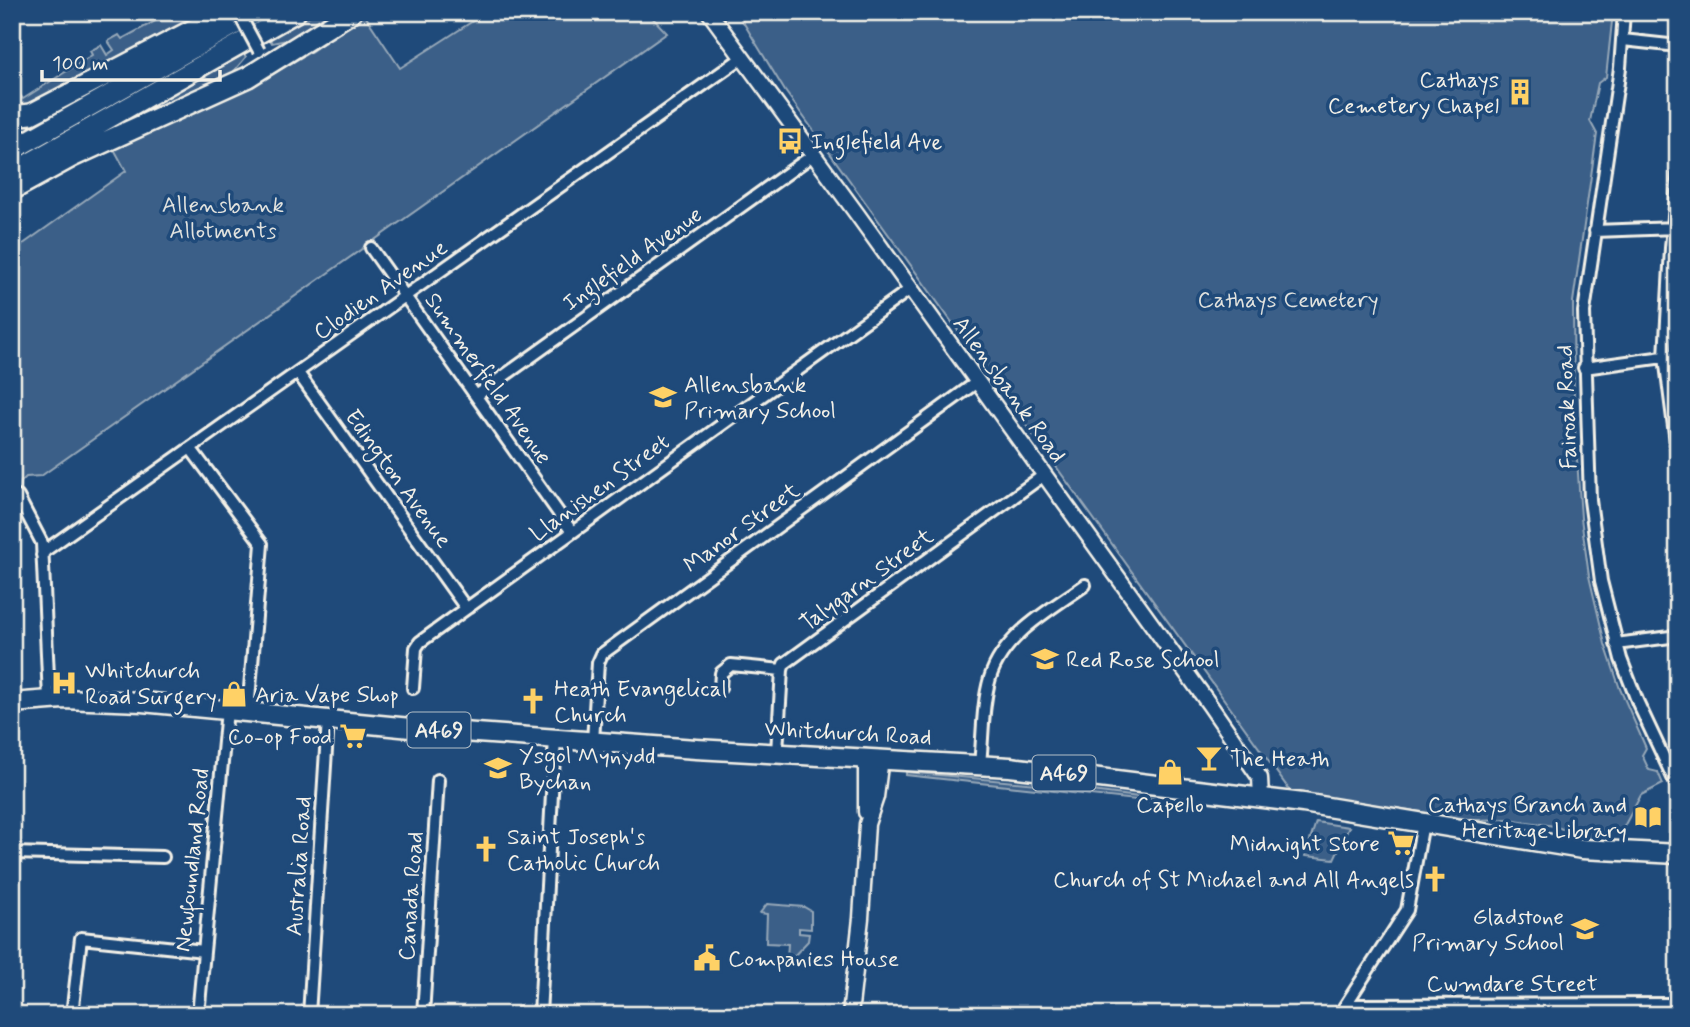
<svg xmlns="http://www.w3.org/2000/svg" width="1690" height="1027" font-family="Mynerve,sans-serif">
<rect width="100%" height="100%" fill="#1f4a7a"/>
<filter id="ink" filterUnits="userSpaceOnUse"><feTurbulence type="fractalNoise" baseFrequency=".0143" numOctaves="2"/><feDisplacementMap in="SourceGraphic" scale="14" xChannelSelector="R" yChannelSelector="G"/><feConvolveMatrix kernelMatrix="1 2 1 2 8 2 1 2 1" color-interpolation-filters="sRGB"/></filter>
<g filter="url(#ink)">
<path fill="#3a5f88" stroke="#97a8b8" stroke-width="2" d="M 172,12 L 210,12 L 35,101 L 23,105 L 12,105 L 12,92 L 22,99 L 12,90 L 12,84 L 23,99 L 92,55 L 90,51 L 101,45 L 107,55 L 114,50 L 108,41 L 119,35 L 122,39 Z
M 316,12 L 338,12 L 297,38 L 272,43 L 269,38 Z
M 487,12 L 647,12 L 667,33 L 41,476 L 26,477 L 21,482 L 20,491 L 12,496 L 12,252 L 126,171 L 114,149 L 259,82 L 312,51 L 364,14 L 400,68 Z
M 737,12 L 1613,12 L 1606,77 L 1598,83 L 1590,121 L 1597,134 L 1573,302 L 1574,414 L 1581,518 L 1589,576 L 1605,644 L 1620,689 L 1646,748 L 1642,755 L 1649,770 L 1658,772 L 1663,784 L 1641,795 L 1621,832 L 1598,830 L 1596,841 L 1554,826 L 1509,819 L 1474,820 L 1292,792 L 1288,788 L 785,91 Z
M 168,50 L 12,138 L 12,123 Z
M 244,54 L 246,57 L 229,77 L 12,182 Z
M 906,772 L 1037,784 L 1154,799 L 1154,802 L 906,775 Z
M 1316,822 L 1349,827 L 1334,859 L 1305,856 Z
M 767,904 L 804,907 L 811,911 L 811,929 L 799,928 L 799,933 L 809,934 L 808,941 L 792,958 L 787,958 L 788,944 L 766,943 L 767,914 L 760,913 Z"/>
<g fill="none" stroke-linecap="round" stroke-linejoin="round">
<g stroke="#f4f1e8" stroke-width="16">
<path id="minor" d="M 1624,12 L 1620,68 L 1584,312 L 1590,500 L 1601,581 L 1621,659 L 1638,703 L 1678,788
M 1623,40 L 1678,46
M 1678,174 L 1671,248 L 1665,357 L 1678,458
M 1595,231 L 1676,228
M 371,248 L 572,532
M 1584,368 L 1678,355
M 298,373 L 466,608
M 476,396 L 813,155
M 191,449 L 262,544 L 248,712
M 18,497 L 42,543 L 49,699
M 42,555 L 46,550 L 743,57
M 1616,644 L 1678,636
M 413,688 L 416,648 L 420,642 L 909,290
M 720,688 L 721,673 L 731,665 L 782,670
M 593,741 L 598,663 L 602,654 L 977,382
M 777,752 L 782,670 L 784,664 L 1044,475
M 980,764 C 983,737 982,705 990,678 C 1003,635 1050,610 1085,585
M 12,853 L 163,857
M 1346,1005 L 1678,1004
M 72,1015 L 81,938 L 204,951
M 198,1015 L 227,710
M 309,1015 L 328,719
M 423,1015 L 438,780
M 540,1015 L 555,738
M 1339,1015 L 1407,910 L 1423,823"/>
</g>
<g stroke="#f4f1e8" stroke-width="19">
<path id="tertiary" d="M 709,12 L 857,214 L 1209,704 L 1260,778 L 1261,798
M 866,812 L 866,757
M 850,1015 L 861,918 L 867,824 L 876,797 L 881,758"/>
</g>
<g stroke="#f4f1e8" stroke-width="23">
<path id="primary" d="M 12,703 L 63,699 L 142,702 L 421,729 L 696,749 L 1010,767 L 1303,803 L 1582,849 L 1678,854"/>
</g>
<g stroke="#f4f1e8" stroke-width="24">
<path id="trunk" d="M 12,116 L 31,114 L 227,12
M 12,150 L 257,12
M 12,173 L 296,12
M 12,190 L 74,156 L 248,77 L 352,12"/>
</g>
<use href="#minor" stroke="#1f4a7a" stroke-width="10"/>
<use href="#tertiary" stroke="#1f4a7a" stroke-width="14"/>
<use href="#primary" stroke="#1f4a7a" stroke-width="18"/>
<use href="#trunk" stroke="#1f4a7a" stroke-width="19"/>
<g stroke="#f4f1e8" stroke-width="16" stroke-linecap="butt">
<path id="minor-bridge" d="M 238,12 L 259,51"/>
</g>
<use href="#minor-bridge" stroke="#1f4a7a" stroke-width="10"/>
</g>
</g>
<defs>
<g id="building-bare" transform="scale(2.1)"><path d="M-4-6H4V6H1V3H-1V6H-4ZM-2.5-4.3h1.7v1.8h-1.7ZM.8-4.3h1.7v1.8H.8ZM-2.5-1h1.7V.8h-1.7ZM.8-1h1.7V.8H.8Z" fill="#ffd166" stroke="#1f4a7a" stroke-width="2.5" paint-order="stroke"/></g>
<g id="bus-bare" transform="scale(2.1)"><path d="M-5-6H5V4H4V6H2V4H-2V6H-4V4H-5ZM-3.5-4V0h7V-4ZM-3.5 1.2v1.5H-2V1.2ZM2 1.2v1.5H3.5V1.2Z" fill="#ffd166" stroke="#1f4a7a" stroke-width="2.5" paint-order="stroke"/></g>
<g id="school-bare" transform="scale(2.1)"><path d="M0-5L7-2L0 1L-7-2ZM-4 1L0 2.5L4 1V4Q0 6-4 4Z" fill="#ffd166" stroke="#1f4a7a" stroke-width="2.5" paint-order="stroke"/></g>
<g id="hospital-bare" transform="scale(2.1)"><path d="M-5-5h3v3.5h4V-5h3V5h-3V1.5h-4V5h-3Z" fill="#ffd166" stroke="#1f4a7a" stroke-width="2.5" paint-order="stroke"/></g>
<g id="shop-bare" transform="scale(2.1)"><path d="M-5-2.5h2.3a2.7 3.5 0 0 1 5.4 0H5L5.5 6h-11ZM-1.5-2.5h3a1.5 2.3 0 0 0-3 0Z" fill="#ffd166" stroke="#1f4a7a" stroke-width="2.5" paint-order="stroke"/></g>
<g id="church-bare" transform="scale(2.1)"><path d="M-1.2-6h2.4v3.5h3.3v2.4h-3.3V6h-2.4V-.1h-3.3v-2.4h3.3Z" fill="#ffd166" stroke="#1f4a7a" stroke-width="2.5" paint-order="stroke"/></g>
<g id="supermarket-bare" transform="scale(2.1)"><path d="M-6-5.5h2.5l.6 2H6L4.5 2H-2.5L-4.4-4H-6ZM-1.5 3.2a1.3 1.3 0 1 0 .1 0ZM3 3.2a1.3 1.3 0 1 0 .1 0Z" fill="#ffd166" stroke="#1f4a7a" stroke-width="2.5" paint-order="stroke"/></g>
<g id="bar-bare" transform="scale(2.1)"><path d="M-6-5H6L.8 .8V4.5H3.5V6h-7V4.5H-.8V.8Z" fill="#ffd166" stroke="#1f4a7a" stroke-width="2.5" paint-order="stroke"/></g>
<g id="library-bare" transform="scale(2.1)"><path d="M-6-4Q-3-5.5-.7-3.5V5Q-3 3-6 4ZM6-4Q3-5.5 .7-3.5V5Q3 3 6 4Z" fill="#ffd166" stroke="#1f4a7a" stroke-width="2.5" paint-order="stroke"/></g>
<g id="civic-bare" transform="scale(2.1)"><path d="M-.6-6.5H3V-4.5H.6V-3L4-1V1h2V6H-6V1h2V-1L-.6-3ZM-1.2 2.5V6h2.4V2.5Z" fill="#ffd166" stroke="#1f4a7a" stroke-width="2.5" paint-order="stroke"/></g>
</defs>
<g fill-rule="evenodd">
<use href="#building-bare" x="1520" y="92"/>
<use href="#bus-bare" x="790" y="141"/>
<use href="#school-bare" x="663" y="397"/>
<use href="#school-bare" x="1045" y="659"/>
<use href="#hospital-bare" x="64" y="683"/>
<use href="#shop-bare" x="234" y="694"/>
<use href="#church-bare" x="533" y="701"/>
<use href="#supermarket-bare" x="353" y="736"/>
<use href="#bar-bare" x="1209" y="758"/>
<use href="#school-bare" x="498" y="768"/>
<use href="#shop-bare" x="1170" y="772"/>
<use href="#library-bare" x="1648" y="817"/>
<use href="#supermarket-bare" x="1401" y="843"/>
<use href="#church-bare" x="486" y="849"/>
<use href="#church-bare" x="1435" y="879"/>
<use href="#school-bare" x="1585" y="929"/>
<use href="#civic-bare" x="707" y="958"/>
</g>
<g text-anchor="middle" stroke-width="7" stroke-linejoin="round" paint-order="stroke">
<g fill="#1f4a7a" stroke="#b4bfc7" stroke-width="2">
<rect x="407.5" y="712.5" width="63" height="35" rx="5"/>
<rect x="1032.5" y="755.5" width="63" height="35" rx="5"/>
</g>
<g font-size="21" font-weight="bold" fill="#f4f1e8">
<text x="439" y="737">A469</text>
<text x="1064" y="780">A469</text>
</g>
<g font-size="23" fill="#f4f1e8" stroke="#1f4a7a" text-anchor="start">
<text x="1499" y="87" text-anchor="end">Cathays<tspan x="1499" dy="26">Cemetery Chapel</tspan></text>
<text x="811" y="149">Inglefield Ave</text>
<text x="684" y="392">Allensbank<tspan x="684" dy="26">Primary School</tspan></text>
<text x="1066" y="667">Red Rose School</text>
<text x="85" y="678">Whitchurch<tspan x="85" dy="26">Road Surgery</tspan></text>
<text x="554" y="696">Heath Evangelical<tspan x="554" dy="26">Church</tspan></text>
<text x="255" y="702">Aria Vape Shop</text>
<text x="332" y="744" text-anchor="end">Co-op Food</text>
<text x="519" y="763">Ysgol Mynydd<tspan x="519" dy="26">Bychan</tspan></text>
<text x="1230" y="766">The Heath</text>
<text x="1170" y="812" text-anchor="middle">Capello</text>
<text x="1627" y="812" text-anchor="end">Cathays Branch and<tspan x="1627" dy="26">Heritage Library</tspan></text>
<text x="507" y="844">Saint Joseph's<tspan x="507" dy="26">Catholic Church</tspan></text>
<text x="1380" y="851" text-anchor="end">Midnight Store</text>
<text x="1414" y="887" text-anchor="end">Church of St Michael and All Angels</text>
<text x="1564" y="924" text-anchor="end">Gladstone<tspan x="1564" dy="26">Primary School</tspan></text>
<text x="728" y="966">Companies House</text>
</g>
<g font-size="23" fill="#e1e2de" stroke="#1f4a7a">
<text x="223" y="212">Allensbank<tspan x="223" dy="26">Allotments</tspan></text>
<text x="1288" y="307">Cathays Cemetery</text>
</g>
<g font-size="23" fill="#f4f1e8" stroke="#1f4a7a">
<text transform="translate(632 258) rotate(-35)" y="8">Inglefield Avenue</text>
<text transform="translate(380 289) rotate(-35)" y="8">Clodien Avenue</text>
<text transform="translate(489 378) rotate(55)" y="8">Summerfield Avenue</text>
<text transform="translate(1010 389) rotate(54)" y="8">Allensbank Road</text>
<text transform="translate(1566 407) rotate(-92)" y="8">Fairoak Road</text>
<text transform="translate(399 478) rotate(54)" y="8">Edington Avenue</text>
<text transform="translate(599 487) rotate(-36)" y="8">Llanishen Street</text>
<text transform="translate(741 527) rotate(-36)" y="8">Manor Street</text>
<text transform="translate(866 579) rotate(-36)" y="8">Talygarn Street</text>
<text transform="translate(848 732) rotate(3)" y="8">Whitchurch Road</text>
<text transform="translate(191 860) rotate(-84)" y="8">Newfoundland Road</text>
<text transform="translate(298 866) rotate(-86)" y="8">Australia Road</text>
<text transform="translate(410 896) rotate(-86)" y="8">Canada Road</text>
<text x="1512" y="991">Cwmdare Street</text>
</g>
</g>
<rect width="1690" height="1027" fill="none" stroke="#1f4a7a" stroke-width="42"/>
<rect x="21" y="21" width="1648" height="985" fill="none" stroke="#f4f1e8" stroke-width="2.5" filter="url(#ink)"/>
<path d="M42 70v10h178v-10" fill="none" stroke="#f4f1e8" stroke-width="3.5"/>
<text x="52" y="70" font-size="21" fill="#f4f1e8" stroke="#1f4a7a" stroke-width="5" paint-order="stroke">100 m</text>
</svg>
